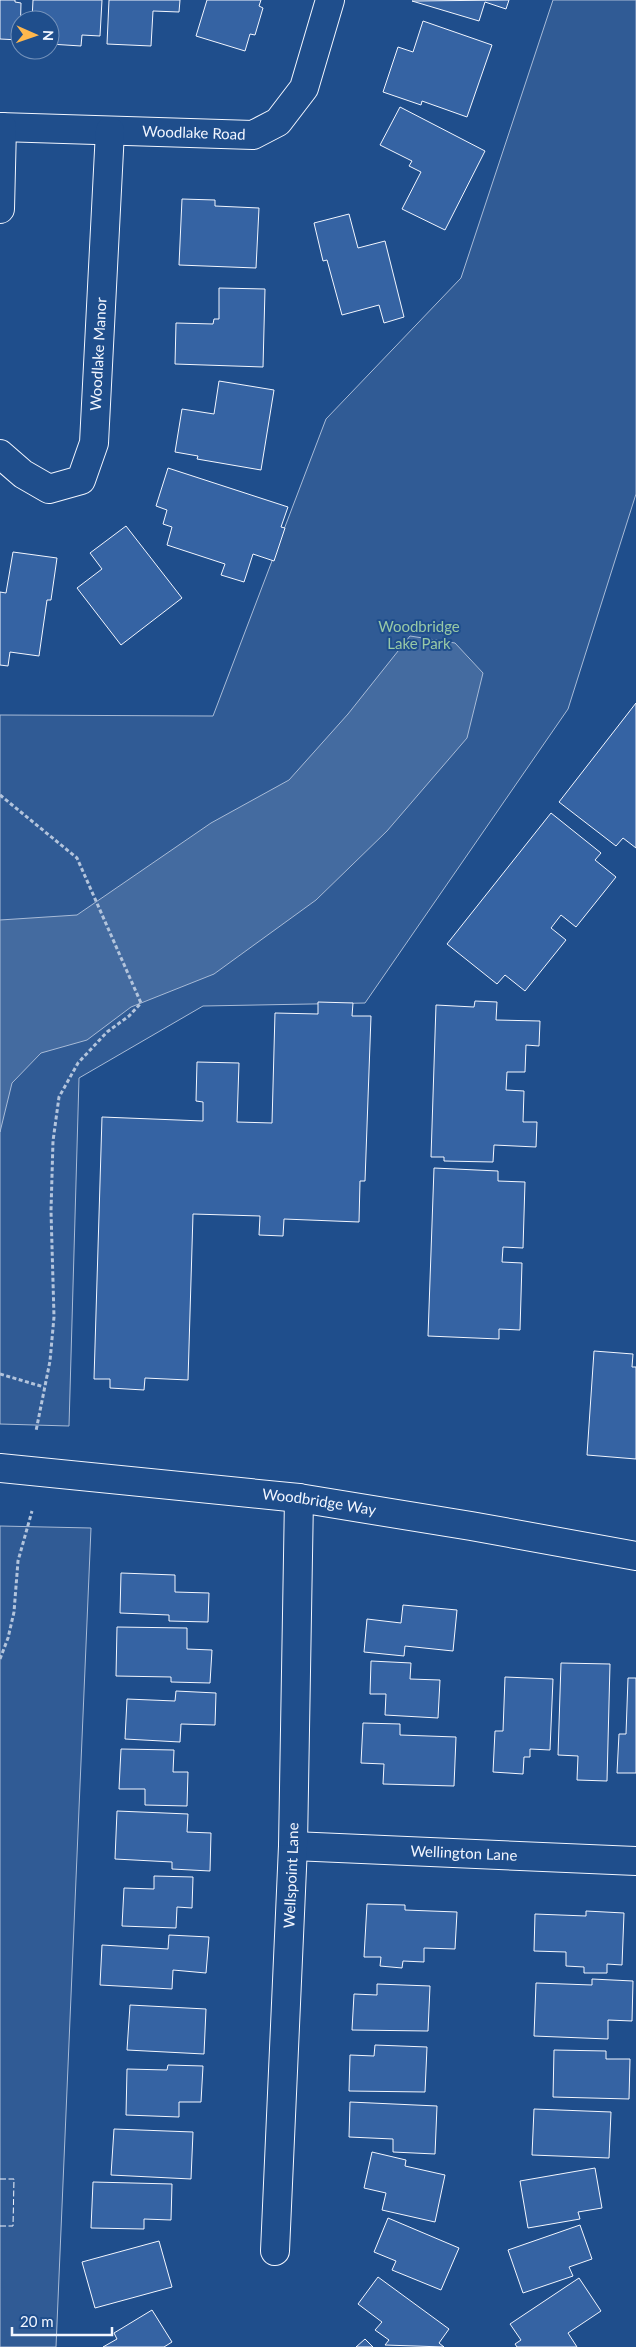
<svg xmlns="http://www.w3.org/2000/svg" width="636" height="2347" font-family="Lato,sans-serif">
<rect width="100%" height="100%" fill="#1f4e8c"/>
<path fill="#305b95" stroke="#a8bbd7" d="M 553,0 L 636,0 L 636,494 L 568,709 L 365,1003 L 203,1006 L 79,1078 L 69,1426 L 0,1424 L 0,715 L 213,716 L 326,419 L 461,278 Z
M 0,1526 L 91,1528 L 56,2347 L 0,2347 Z"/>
<path fill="#446ba0" stroke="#a8bbd7" d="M 410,636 L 455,643 L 483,673 L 467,738 L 387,831 L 316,900 L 214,974 L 131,1007 L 87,1040 L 41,1053 L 12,1083 L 0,1132 L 0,920 L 77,915 L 211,823 L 289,780 L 348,714 Z"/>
<path fill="#3563a3" stroke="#f2f6ff" d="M 0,0 L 15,0 L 15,2 L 21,3 L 20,40 L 0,39 Z
M 33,0 L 102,0 L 100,36 L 82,35 L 81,46 L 50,44 L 50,20 L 32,20 Z
M 109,0 L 180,0 L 179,12 L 153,11 L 151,46 L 107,44 Z
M 207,0 L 261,0 L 259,6 L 263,8 L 255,35 L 250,34 L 245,51 L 196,36 Z
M 509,0 L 506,9 L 485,2 L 479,21 L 412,1 Z
M 423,21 L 492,45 L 467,117 L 422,101 L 421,105 L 383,92 L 398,47 L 413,52 Z
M 400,107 L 485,151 L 445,230 L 402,209 L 421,172 L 409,166 L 412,161 L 380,145 Z
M 182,199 L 215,200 L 215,206 L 259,208 L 256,268 L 179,265 Z
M 349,214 L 358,248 L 385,241 L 404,317 L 384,323 L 379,305 L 342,315 L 327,260 L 323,261 L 314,223 Z
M 219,288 L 265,289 L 263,367 L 175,364 L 176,323 L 213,324 L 214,319 L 219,319 Z
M 219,381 L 274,390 L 261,470 L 197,459 L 198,456 L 175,452 L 182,409 L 214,414 Z
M 168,468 L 288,507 L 281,527 L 285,528 L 274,561 L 253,554 L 244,582 L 221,575 L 225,564 L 167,545 L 172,527 L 163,524 L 167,510 L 156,506 Z
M 126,526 L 182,598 L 121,645 L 77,588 L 102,569 L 90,553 Z
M 13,552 L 57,558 L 51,600 L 47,600 L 39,656 L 10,652 L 8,666 L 0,665 L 0,592 L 6,593 Z
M 636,703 L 636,848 L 623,838 L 616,846 L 559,802 Z
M 551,813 L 601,853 L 595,860 L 616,877 L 576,927 L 561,915 L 551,928 L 566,940 L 525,991 L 505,975 L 497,984 L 447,944 Z
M 475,1001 L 497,1002 L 496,1020 L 540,1021 L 539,1046 L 526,1045 L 525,1072 L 507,1072 L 506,1090 L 524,1091 L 523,1122 L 537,1122 L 536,1147 L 494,1145 L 493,1162 L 444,1161 L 444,1157 L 431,1157 L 436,1005 L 474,1007 Z
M 318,1002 L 353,1003 L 352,1016 L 371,1016 L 365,1181 L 360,1181 L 359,1222 L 284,1219 L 283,1236 L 259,1235 L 260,1216 L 193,1214 L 188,1380 L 145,1378 L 144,1390 L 110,1388 L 110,1379 L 94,1379 L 102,1117 L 203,1121 L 203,1102 L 196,1101 L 197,1062 L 239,1063 L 237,1122 L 272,1123 L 275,1013 L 318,1014 Z
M 434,1168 L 498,1171 L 498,1181 L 525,1182 L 523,1248 L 503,1247 L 502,1262 L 522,1263 L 520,1330 L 499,1329 L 499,1339 L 428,1336 Z
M 594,1351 L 633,1354 L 632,1367 L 636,1367 L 636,1459 L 587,1455 Z
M 121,1573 L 175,1575 L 175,1592 L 209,1593 L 208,1622 L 169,1621 L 169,1615 L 120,1613 Z
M 403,1605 L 457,1610 L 453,1651 L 405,1646 L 404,1656 L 364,1652 L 367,1619 L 401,1623 Z
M 117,1627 L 187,1628 L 187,1649 L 212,1650 L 210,1683 L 171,1682 L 171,1677 L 116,1676 Z
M 371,1661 L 411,1663 L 410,1679 L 440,1680 L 438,1718 L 385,1715 L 386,1694 L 370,1694 Z
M 561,1663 L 610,1664 L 607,1781 L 577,1780 L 578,1756 L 558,1755 Z
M 505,1677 L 553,1679 L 550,1750 L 530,1749 L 530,1757 L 524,1757 L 523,1774 L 493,1772 L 495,1731 L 503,1731 Z
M 628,1678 L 636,1678 L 636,1773 L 617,1773 L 619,1734 L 626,1734 Z
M 176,1691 L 216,1693 L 215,1725 L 181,1724 L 180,1742 L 125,1739 L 127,1699 L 175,1701 Z
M 363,1723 L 400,1724 L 400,1735 L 456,1737 L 454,1786 L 383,1784 L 384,1764 L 361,1763 Z
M 121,1749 L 174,1750 L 173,1772 L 188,1772 L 187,1806 L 145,1805 L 145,1789 L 119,1789 Z
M 117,1811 L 188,1814 L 187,1832 L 211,1833 L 210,1871 L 172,1869 L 172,1862 L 115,1859 Z
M 154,1876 L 193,1877 L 192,1908 L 177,1907 L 176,1928 L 122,1926 L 124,1888 L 154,1889 Z
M 367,1904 L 405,1905 L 405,1910 L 457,1912 L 455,1949 L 424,1948 L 424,1962 L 403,1961 L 402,1968 L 380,1966 L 381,1957 L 364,1957 Z
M 586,1911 L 624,1913 L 622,1965 L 607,1964 L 607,1973 L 584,1973 L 584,1967 L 566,1966 L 566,1952 L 534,1951 L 535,1914 L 586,1916 Z
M 169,1935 L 209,1937 L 206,1973 L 173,1970 L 172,1989 L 100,1985 L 102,1945 L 168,1949 Z
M 592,1979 L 633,1981 L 632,2021 L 608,2020 L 608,2039 L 534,2036 L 536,1983 L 592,1985 Z
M 377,1984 L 430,1986 L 428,2031 L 352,2030 L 354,1994 L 377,1995 Z
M 130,2005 L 206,2009 L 204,2054 L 127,2050 Z
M 375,2045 L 427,2047 L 425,2092 L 349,2091 L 350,2055 L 374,2056 Z
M 554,2050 L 606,2051 L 606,2059 L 630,2059 L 629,2099 L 553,2097 Z
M 168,2065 L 203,2066 L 201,2102 L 179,2102 L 179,2117 L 126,2115 L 127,2069 L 167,2070 Z
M 350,2102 L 437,2106 L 435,2154 L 393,2152 L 393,2139 L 349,2137 Z
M 534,2109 L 611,2112 L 609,2158 L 532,2155 Z
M 114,2129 L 193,2132 L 191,2179 L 111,2175 Z
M 372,2152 L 406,2160 L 405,2166 L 445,2175 L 435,2222 L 382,2210 L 386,2193 L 364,2188 Z
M 595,2168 L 602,2208 L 578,2212 L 580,2219 L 528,2228 L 520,2181 Z
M 93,2182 L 172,2184 L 171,2220 L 144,2219 L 144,2229 L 91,2228 Z
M 388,2218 L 459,2248 L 441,2290 L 392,2270 L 396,2261 L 374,2252 Z
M 580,2225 L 592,2259 L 569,2267 L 573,2276 L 523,2293 L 508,2250 Z
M 159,2241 L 172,2287 L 95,2308 L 82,2262 Z
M 378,2277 L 449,2329 L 439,2343 L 444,2347 L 385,2345 L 389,2340 L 375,2330 L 382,2322 L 358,2304 Z
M 579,2278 L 601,2311 L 568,2333 L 577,2347 L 517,2347 L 515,2344 L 521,2340 L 510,2324 Z
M 152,2310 L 172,2342 L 164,2347 L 103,2347 L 117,2339 L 114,2333 Z
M 365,2339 L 373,2347 L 356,2347 Z"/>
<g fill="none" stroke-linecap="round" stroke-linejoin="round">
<g stroke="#f2f6ff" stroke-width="30">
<g id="minor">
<path id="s1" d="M 0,127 L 253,135 L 278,122 L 304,88 L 330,0"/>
<path d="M 0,209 L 2,127"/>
<path id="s2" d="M 0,454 L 23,474 L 49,489 L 81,480 L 94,443 L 110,131"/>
<path id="s3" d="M 0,1468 L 299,1498 L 471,1526 L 636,1556"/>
<path id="s4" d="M 293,1846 L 636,1861"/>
<path id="s5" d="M 275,2251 L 293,1846 L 299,1498"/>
</g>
</g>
<path stroke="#b3c4dc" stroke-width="3" stroke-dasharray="4 2.5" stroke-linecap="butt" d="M 0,795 L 77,858 L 141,1003 L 129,1016 L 107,1032 L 78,1063 L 59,1097 L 53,1141 L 51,1211 L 54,1317 L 50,1361 L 36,1431
M 0,1374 L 44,1387
M 0,1659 L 8,1638 L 14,1612 L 18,1561 L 32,1511"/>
<use href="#minor" stroke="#1f4e8c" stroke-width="28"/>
<path stroke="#f2f6ff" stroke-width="1" stroke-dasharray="6 2.5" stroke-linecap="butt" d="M 0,2179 L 14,2179 L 13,2226 L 0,2226"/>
</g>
<g text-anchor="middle" stroke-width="4" stroke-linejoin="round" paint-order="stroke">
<g font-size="15" fill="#f2f6ff" stroke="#1f4e8c">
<text dy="5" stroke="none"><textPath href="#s1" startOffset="194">Woodlake Road</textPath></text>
<text dy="5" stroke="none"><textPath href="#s2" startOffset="222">Woodlake Manor</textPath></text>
<text dy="5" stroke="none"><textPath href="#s3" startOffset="321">Woodbridge Way</textPath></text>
<text dy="5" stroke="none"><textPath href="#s4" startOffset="171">Wellington Lane</textPath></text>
<text dy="5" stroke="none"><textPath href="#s5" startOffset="376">Wellspoint Lane</textPath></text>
</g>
<g font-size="15" fill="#97c8a6" stroke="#1f4e8c">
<text x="419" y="632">Woodbridge<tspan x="419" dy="17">Lake Park</tspan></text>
</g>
</g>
<g transform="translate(35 35) rotate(92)"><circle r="24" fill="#1f4e8c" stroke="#7391ba"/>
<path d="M0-4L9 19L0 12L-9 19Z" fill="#ffb74d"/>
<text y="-8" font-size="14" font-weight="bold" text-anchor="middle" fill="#f2f6ff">N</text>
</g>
<path d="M12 2327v8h100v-8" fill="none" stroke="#f2f6ff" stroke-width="2.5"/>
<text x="20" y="2327" font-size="15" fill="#f2f6ff" stroke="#1f4e8c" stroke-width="4" paint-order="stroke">20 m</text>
</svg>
